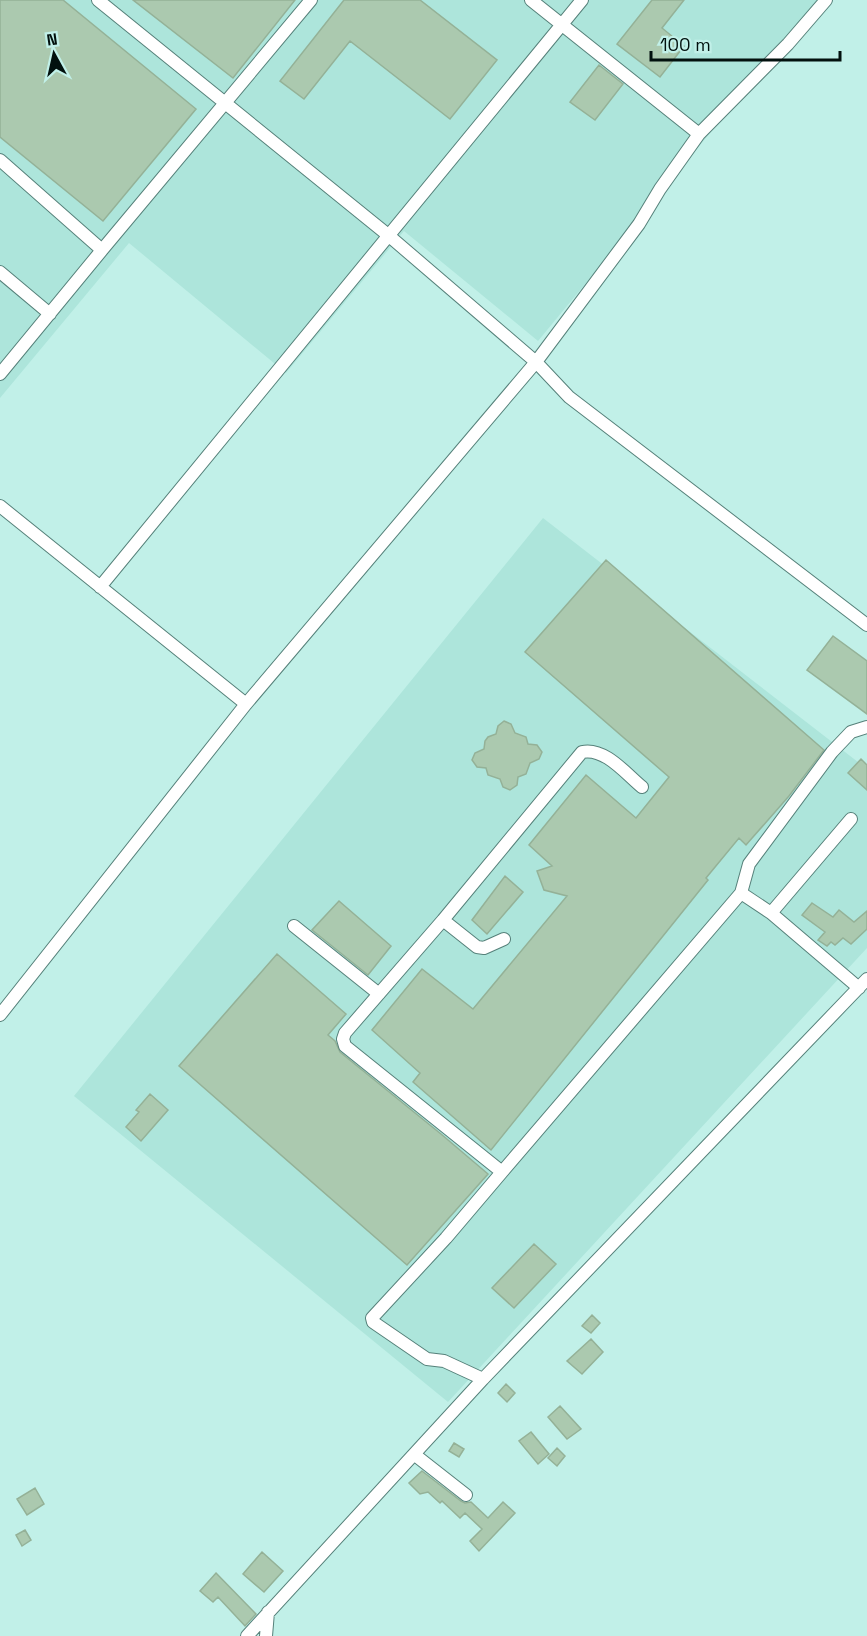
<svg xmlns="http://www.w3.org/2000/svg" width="867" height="1636" font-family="'Space Grotesk',sans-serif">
<rect width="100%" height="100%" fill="#c1f0e8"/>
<path fill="#ade5db" d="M 0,0 L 820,0 L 538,341 L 404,231 L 286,373 L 129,243 L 0,398 Z
M 543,518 L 867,769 L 867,948 L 448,1402 L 74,1096 Z"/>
<path fill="#abc9af" stroke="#94b197" stroke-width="1.5" d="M 0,0 L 63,0 L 196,109 L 103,221 L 0,137 Z
M 133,0 L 295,0 L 233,78 Z
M 344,0 L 420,0 L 497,60 L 450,119 L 350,41 L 304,99 L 280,81 Z
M 652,0 L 684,0 L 662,28 L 684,46 L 660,77 L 617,44 Z
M 599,65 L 623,84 L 595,120 L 570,102 Z
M 606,560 L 824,750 L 789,796 L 746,845 L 739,838 L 706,878 L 708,880 L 491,1150 L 413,1082 L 420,1073 L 372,1030 L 422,969 L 473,1009 L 567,896 L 544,890 L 537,871 L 552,866 L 529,845 L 586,775 L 636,818 L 669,777 L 525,652 Z
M 833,636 L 867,661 L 867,714 L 807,670 Z
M 504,721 L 511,724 L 515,733 L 526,737 L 528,744 L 537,745 L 542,752 L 539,759 L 530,763 L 526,774 L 518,777 L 517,785 L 510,790 L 503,787 L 500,779 L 488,775 L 486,768 L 477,767 L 472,760 L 475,753 L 484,749 L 485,741 L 488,737 L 496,734 L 498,726 Z
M 861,759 L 867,765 L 867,790 L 848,773 Z
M 505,876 L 523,892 L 487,934 L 472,920 Z
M 339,901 L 391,946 L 368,975 L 312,930 Z
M 812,903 L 833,917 L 839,910 L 854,922 L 867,911 L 867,929 L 851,944 L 843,938 L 835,945 L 831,942 L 827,946 L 818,940 L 825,932 L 802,915 Z
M 277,954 L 346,1014 L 328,1035 L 335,1041 L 340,1052 L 441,1134 L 488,1174 L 407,1265 L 179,1066 Z
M 150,1094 L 168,1110 L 141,1141 L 126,1127 L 139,1112 L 136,1110 Z
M 534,1244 L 556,1264 L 514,1308 L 492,1288 Z
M 592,1315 L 600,1323 L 591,1333 L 582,1326 Z
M 591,1339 L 603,1352 L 582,1374 L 567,1361 Z
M 506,1384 L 515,1393 L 507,1402 L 498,1393 Z
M 560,1406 L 581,1429 L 567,1439 L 548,1417 Z
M 531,1432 L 549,1454 L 538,1464 L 519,1441 Z
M 454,1443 L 464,1449 L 459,1457 L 449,1451 Z
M 557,1448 L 565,1456 L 557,1466 L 548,1458 Z
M 422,1471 L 461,1501 L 465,1503 L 471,1502 L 488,1518 L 503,1502 L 515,1513 L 479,1551 L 470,1541 L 482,1529 L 465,1513 L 460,1518 L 442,1501 L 440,1503 L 428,1492 L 420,1494 L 409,1483 Z
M 35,1488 L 44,1504 L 27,1515 L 17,1499 Z
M 25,1530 L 31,1540 L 22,1546 L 16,1535 Z
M 262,1552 L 283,1571 L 264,1592 L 243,1574 Z
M 216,1573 L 256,1614 L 245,1626 L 218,1597 L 213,1602 L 200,1591 Z"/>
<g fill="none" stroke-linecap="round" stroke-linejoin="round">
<g stroke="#56817a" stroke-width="14">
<path id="minor" d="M 98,0 L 388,235 L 536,362 L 569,397 L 867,625
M 531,0 L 699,134
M 0,160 L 102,250 L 311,0
M 0,272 L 50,314
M 0,374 L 102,250
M 0,506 L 246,704
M 100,587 L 582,0
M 642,787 C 626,774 605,747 582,752 L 443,920 L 345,1033 L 343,1039 L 345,1046 L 502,1172 L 741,893 L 771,913 L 859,988
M 741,893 L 749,864 L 832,752 L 851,732 L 867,727
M 771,913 L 851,819
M 443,920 L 477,947 L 484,948 L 504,939
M 294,926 L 379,994
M 0,1015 L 246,704 L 536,362 L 639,224 L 660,189 L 699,134 L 788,44 L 826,0
M 483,1379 L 444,1361 L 427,1359 L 373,1322 L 372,1318 L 446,1238 L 502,1172
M 415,1455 L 466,1495
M 247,1636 L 483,1379 L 867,979
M 266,1636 L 268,1612"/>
</g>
<use href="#minor" stroke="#fff" stroke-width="12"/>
</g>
<g transform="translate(54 54) rotate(352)" stroke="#c1f0e8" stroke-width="4.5" paint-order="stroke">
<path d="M0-4.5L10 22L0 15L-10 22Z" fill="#02110e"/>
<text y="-9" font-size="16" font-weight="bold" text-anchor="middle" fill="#02110e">N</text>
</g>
<path d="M651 51v9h189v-9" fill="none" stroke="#02110e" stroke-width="3"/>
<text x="660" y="51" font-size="18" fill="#02110e" stroke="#c1f0e8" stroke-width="4.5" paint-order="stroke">100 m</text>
</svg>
